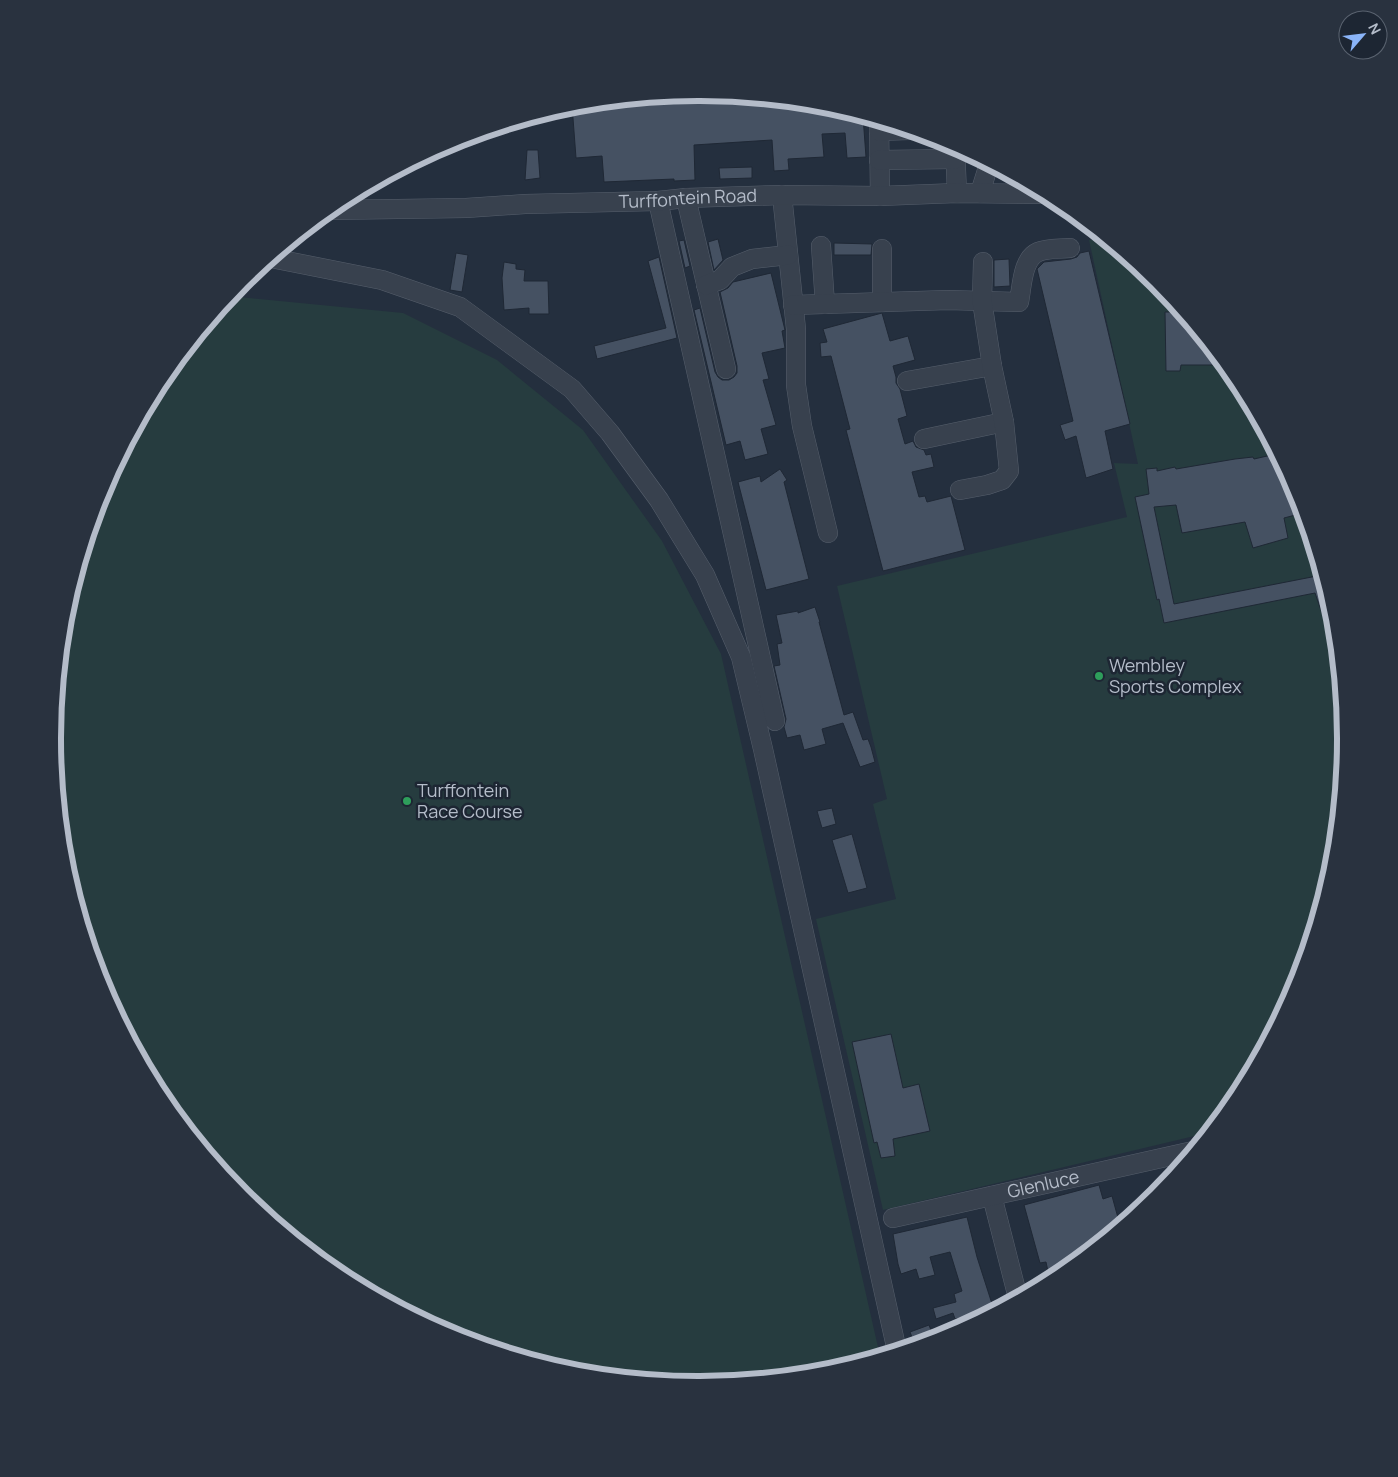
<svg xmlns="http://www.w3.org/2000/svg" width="1398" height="1477" font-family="Manrope,sans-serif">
<rect width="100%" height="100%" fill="#242f3e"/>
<path fill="#263c3f" d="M 1089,240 L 1105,240 L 1156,282 L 1237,380 L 1296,491 L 1333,613 L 1345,739 L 1333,865 L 1296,986 L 1236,1098 L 1207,1133 L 883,1210 L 816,919 L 896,899 L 873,804 L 887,799 L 837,586 L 1127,517 L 1114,463 L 1138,464 Z
M 239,297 L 403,313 L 497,360 L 583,430 L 662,541 L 721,654 L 880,1356 L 825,1373 L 699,1385 L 573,1373 L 451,1336 L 340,1276 L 287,1233 L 242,1195 L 161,1097 L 102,986 L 65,864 L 53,738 L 65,612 L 102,491 L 162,379 L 227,299 Z"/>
<path fill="#455162" stroke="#1f2835" d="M 722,94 L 825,104 L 863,116 L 866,157 L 847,158 L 845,133 L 822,134 L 824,157 L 788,159 L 789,170 L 774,171 L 772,140 L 694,145 L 695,180 L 674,181 L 674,179 L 604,182 L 602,156 L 576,158 L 572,105 L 667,95 L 667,97 Z
M 527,150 L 538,150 L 540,178 L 525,180 Z
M 752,167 L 752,178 L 720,179 L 719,168 Z
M 718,239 L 723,260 L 714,270 L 708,242 Z
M 684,240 L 690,266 L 685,268 L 679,241 Z
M 834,243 L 872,244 L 871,255 L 834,255 Z
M 1089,251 L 1130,424 L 1105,431 L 1113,469 L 1086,478 L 1076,436 L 1065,440 L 1060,425 L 1073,421 L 1037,269 L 1044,262 L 1071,259 L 1077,257 L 1080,253 Z
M 456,253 L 468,255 L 462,292 L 450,290 Z
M 659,257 L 677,338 L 597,359 L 594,346 L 666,328 L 648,261 Z
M 1009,259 L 1010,286 L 994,287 L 994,260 Z
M 504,262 L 516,264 L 516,269 L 525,270 L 524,281 L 548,281 L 549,314 L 529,314 L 529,308 L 504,310 L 502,278 Z
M 771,273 L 785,330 L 782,331 L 785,348 L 762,353 L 769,379 L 763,380 L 776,425 L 761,429 L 768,454 L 745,460 L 740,441 L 726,445 L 694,310 L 700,308 L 715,372 L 718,377 L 722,380 L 729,380 L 734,377 L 737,373 L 737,366 L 720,292 L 728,288 L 733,282 Z
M 1165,312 L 1181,312 L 1225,365 L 1181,365 L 1180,371 L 1166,371 Z
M 882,313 L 890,341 L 908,336 L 915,360 L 893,366 L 896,377 L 896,383 L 900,389 L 907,416 L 898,419 L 905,444 L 913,441 L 916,447 L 924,450 L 926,455 L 931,454 L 934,467 L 912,472 L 919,497 L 925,496 L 927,502 L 951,496 L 965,550 L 883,571 L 846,430 L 850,429 L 831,356 L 821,357 L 820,343 L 827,342 L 823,329 Z
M 1276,454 L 1296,491 L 1303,513 L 1284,518 L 1288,538 L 1253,548 L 1245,522 L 1182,533 L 1176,505 L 1154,507 L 1174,604 L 1322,575 L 1333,616 L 1324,619 L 1315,593 L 1164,623 L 1159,599 L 1157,600 L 1135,497 L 1149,494 L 1146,469 L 1157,468 L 1157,471 L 1175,467 L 1176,469 L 1235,459 L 1253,457 L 1254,459 Z
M 780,469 L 787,480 L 784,482 L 809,579 L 766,590 L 738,482 L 760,476 L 761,482 Z
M 815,607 L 820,622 L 819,622 L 844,715 L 853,712 L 863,740 L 868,739 L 871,747 L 875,762 L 860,767 L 843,723 L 822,729 L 826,744 L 804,750 L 800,735 L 787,738 L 784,727 L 786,719 L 774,666 L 780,665 L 777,644 L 782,643 L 776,615 L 798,611 L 798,613 Z
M 832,808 L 836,824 L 822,828 L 817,811 Z
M 852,834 L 867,888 L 848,893 L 832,840 Z
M 891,1034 L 903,1088 L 919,1084 L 930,1131 L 893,1139 L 895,1156 L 881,1158 L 877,1142 L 874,1143 L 852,1042 Z
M 1099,1185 L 1103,1199 L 1112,1196 L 1120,1225 L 1058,1276 L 1050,1281 L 1046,1262 L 1040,1263 L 1024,1205 Z
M 967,1217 L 977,1257 L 994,1310 L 964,1326 L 960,1318 L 955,1319 L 953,1313 L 936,1319 L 933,1308 L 956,1302 L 954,1294 L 962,1291 L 950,1252 L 930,1257 L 935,1275 L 919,1279 L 916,1269 L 901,1274 L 898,1264 L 893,1234 Z
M 929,1325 L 934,1338 L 915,1345 L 910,1332 Z"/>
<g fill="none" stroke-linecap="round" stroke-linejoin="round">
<g stroke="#565f6c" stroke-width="20">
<g id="minor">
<path d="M 879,121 L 880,196"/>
<path d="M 879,131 L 909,130"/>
<path d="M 955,146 L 957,193"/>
<path d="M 879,160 L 955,159"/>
<path d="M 980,193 L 989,164"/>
<path d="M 782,195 L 796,329 L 796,385 L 802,426 L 828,533"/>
<path d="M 686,198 L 726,369"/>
<path d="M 658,201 L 775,721"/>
<path id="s1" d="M 329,210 L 466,208 L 525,204 L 658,201 L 686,198 L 782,195 L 880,196 L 957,193 L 1045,194"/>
<path d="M 821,246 L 825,304"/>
<path d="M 271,258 L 382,280 L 460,307 L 572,389 L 610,433 L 659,500 L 705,575 L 741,657 L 763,749 L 897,1351"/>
<path d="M 706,285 L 720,280 L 732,267 L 752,259 L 788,255"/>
<path d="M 882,302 L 882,249"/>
<path d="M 793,305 L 948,300 L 1019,302 C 1022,287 1022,259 1038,252 C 1047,248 1060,249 1070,248"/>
<path d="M 907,381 L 992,366"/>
<path d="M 924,439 L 1004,422"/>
<path d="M 960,490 L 987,485 L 1002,480 L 1009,471 L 1004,422 L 992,366 L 982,301 L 983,262"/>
<path d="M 992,1196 L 1018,1298"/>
<path id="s2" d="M 893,1218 L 1193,1151"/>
</g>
</g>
<use href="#minor" stroke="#38414e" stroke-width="19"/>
</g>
<g fill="#2e9e5b" stroke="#1d2633" stroke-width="2">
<circle cx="1099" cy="676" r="5"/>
<circle cx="407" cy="801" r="5"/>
</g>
<g text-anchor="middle" stroke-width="5" stroke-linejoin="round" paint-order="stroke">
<g font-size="18" fill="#b4bcc9" stroke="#1d2633">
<text dy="6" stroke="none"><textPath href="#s1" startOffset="359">Turffontein Road</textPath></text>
<text dy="6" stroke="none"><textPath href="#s2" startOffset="154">Glenluce</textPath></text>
</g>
<g font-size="18" fill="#b4bcc9" stroke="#1d2633" text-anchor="start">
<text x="1109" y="672">Wembley<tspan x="1109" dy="21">Sports Complex</tspan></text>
<text x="417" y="797">Turffontein<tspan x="417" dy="21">Race Course</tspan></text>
</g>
</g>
<path d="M0 0H1398V1477H0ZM698 101H700A637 637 0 0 1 1337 738V739A637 637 0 0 1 700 1376H698A637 637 0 0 1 61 739V738A637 637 0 0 1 698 101Z" fill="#29323f" fill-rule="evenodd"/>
<path fill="none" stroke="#b4bcc9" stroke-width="6" d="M698 101H700A637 637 0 0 1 1337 738V739A637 637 0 0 1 700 1376H698A637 637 0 0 1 61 739V738A637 637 0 0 1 698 101Z"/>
<g transform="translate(1363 35) rotate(62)"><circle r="24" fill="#1d2633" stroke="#59626f"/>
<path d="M0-4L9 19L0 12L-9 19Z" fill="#8ab4f8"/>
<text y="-8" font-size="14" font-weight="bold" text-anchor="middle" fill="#b4bcc9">N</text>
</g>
</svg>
